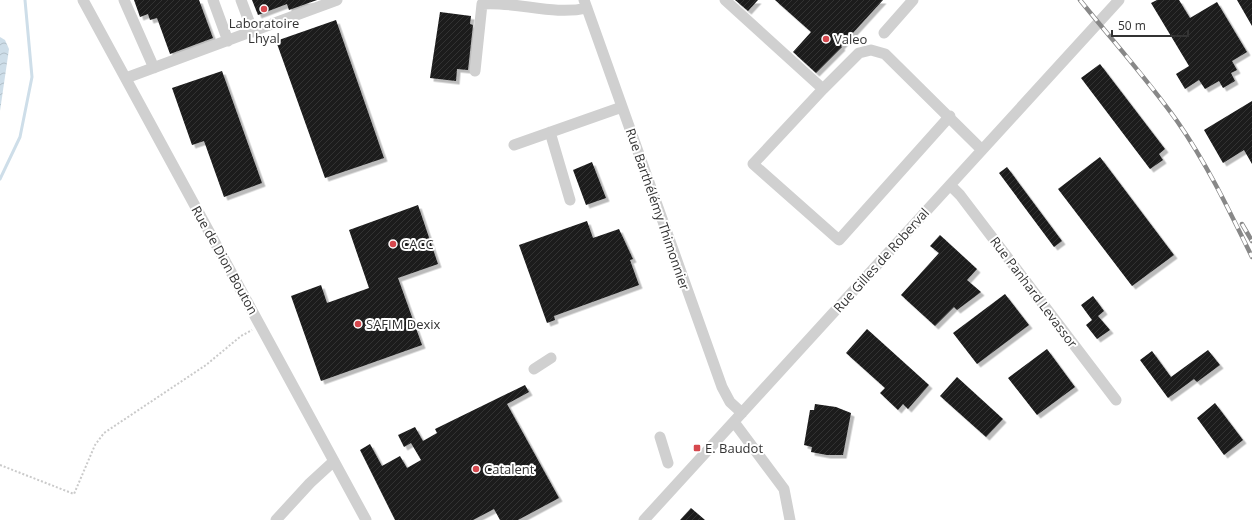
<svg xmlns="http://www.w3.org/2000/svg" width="1252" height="520" font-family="'Open Sans',sans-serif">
<defs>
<pattern id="water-waves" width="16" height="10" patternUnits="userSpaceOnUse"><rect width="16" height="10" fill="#cedee9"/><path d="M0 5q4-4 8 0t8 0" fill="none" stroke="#b1bfc8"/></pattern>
<pattern id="building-hatch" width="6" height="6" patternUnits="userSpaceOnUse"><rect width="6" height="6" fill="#1a1a1a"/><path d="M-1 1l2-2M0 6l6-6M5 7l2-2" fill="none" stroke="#333"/></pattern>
<filter id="shadow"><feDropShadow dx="3.5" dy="3.5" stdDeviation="0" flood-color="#0004"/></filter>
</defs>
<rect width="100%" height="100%" fill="#fff"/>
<path fill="url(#water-waves)" d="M 0,37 L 5,40 L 9,49 L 0,111 Z"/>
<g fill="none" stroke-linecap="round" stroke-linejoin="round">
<path stroke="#cedee9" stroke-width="3" d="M 0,179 L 20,137 L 32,77 L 25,0"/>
</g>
<path fill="url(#building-hatch)" filter="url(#shadow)" d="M 134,0 L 199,0 L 213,38 L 170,54 L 157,18 L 150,20 L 148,14 L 140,17 Z
M 252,0 L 317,0 L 289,10 L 287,4 L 258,15 Z
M 735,0 L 758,0 L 748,11 Z
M 775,0 L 883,0 L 841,46 L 842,47 L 816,73 L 793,52 L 811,32 Z
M 1157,0 L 1179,0 L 1190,18 L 1217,2 L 1247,52 L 1232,61 L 1237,70 L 1231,73 L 1235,81 L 1223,88 L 1219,81 L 1205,89 L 1199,80 L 1185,89 L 1176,74 L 1189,66 L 1151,3 Z
M 1237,0 L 1252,0 L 1252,26 Z
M 440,12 L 471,16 L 470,24 L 473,25 L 468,70 L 457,69 L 456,81 L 430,78 Z
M 336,20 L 384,158 L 325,178 L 276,41 Z
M 1100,64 L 1165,149 L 1159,154 L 1163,160 L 1150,169 L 1081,78 Z
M 222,71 L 262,183 L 224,197 L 204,141 L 192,145 L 172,88 Z
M 1252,101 L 1252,164 L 1244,150 L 1223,163 L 1204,130 Z
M 1100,157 L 1174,255 L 1132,286 L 1058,189 Z
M 592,162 L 606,198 L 586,205 L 573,170 Z
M 1007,167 L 1062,241 L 1054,247 L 999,173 Z
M 418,205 L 438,264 L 398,278 L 422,345 L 321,381 L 291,296 L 321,285 L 327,303 L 369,288 L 349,230 Z
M 587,221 L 593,238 L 619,229 L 633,259 L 630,260 L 639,285 L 554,316 L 555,320 L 547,323 L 519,245 Z
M 940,235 L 977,269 L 967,280 L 981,292 L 957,310 L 954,307 L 935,326 L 901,295 L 939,253 L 930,246 Z
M 1005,294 L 1029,325 L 977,364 L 953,333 Z
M 1093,296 L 1104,311 L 1098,316 L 1110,330 L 1097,339 L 1086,325 L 1092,320 L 1081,305 Z
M 867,329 L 929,385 L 908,409 L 903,404 L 898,410 L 880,393 L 885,388 L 846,353 Z
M 1047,349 L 1075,387 L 1037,415 L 1008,378 Z
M 1208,350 L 1220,365 L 1197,382 L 1194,379 L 1168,398 L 1140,360 L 1152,351 L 1171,377 Z
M 957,377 L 1003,419 L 986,437 L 940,396 Z
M 525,385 L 529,392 L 507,404 L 559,498 L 518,520 L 500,520 L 494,509 L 473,520 L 395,520 L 360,450 L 370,444 L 382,466 L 400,456 L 407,468 L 421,460 L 411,443 L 404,447 L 398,435 L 415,427 L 423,441 L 437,433 L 435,429 Z
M 1215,403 L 1243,440 L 1224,455 L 1197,418 Z
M 815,404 L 836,407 L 851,413 L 843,455 L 827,455 L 811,452 L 812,447 L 804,445 L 810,410 L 814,410 Z
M 691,508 L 705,520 L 680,520 Z"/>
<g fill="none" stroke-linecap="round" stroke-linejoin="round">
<path stroke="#cacaca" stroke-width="2" stroke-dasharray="2 2" stroke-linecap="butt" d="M 0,465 L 74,494 L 95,445 L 104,433 L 206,365 L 241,336 L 252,330"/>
<path stroke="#d0d0d0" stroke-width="11" d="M 83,0 L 366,520
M 124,0 L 154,68
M 213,0 L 228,41
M 241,0 L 253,32
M 584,0 L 722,387 L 730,402 L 742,413
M 725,0 L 823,89
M 884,33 L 913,0
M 475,71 L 482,4 C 517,1 553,16 587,8
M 126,78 L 337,0
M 950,116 L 839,240 L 753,164 L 823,89 L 859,53 L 871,50 L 885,54 L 982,150
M 550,132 L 570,200
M 514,145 L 622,107
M 950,185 L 960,195 L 1116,400
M 534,369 L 551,358
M 734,422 L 784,489 L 790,520
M 660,437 L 668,463
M 276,520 L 310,483 L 334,461
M 644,520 L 1119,0"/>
<g stroke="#888" stroke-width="4.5">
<path id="rail" d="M 1080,0 C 1112,40 1147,79 1177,121 C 1207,164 1229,210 1252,257
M 1242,224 L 1252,241"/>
</g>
<use href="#rail" stroke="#fff" stroke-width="3" stroke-dasharray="9" stroke-linecap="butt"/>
</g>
<g fill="#d6484e" stroke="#fff" stroke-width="1.5">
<circle cx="264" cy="9" r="4"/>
<circle cx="826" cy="39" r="4"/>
<circle cx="393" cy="244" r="4"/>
<circle cx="358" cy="324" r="4"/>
<rect x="693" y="444" width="8" height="8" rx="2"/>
<circle cx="476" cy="469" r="4"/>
</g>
<g text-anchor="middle" stroke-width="4" stroke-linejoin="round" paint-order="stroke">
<g font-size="13" fill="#333" stroke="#fff" text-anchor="start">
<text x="264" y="28" text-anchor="middle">Laboratoire<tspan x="264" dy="15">Lhyal</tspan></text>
<text x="834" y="44">Valeo</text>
<text x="401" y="249">CACC</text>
<text x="366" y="329">SAFIM Dexix</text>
<text x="705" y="453">E. Baudot</text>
<text x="484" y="474">Catalent</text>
</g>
<g font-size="13" fill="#333" stroke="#fff">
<text transform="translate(658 209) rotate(71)" y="5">Rue Barthélémy Thimonnier</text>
<text transform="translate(225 260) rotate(61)" y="5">Rue de Dion Bouton</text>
<text transform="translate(881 260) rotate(-48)" y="5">Rue Gilles de Roberval</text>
<text transform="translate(1034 292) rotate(53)" y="5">Rue Panhard Levassor</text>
</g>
</g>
<path d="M1112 30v6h76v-6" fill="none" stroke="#333333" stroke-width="2"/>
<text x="1118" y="30" font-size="12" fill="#333333" stroke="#ffffff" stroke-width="3" paint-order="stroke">50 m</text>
</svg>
